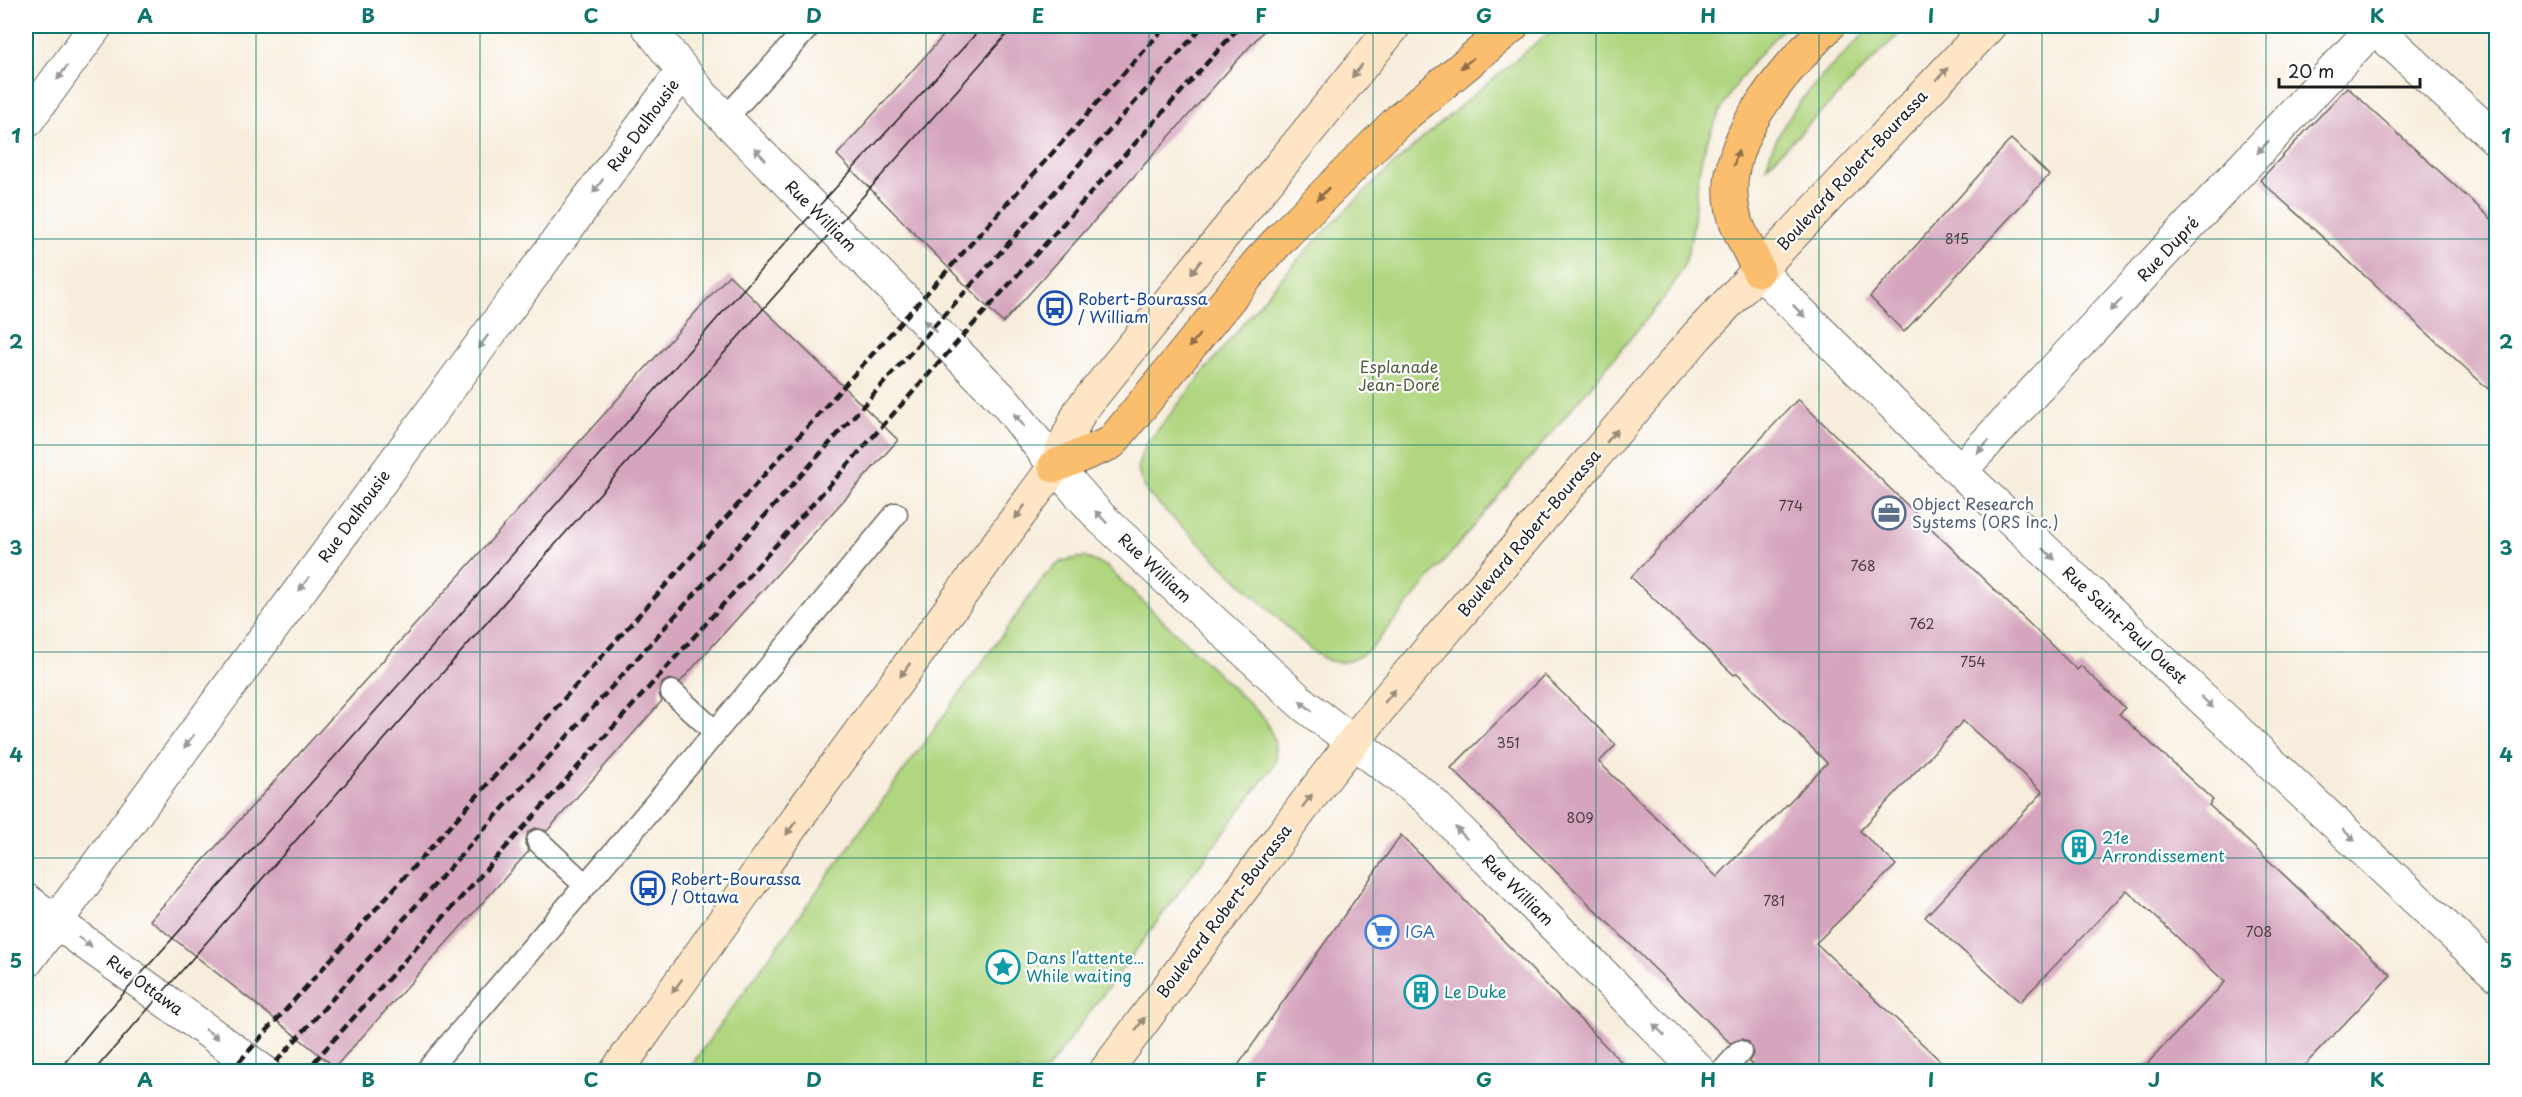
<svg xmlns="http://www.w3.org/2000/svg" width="2522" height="1097" font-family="'Playpen Sans',sans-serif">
<rect width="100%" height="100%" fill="#fff"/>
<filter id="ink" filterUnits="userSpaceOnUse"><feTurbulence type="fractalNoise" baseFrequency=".0167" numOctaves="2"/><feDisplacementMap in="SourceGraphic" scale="12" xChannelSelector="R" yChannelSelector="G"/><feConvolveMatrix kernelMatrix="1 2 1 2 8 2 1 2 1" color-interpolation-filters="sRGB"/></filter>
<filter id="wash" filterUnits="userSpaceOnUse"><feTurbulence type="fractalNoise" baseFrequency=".008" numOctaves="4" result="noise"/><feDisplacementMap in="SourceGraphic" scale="24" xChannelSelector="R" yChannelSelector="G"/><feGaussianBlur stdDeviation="1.35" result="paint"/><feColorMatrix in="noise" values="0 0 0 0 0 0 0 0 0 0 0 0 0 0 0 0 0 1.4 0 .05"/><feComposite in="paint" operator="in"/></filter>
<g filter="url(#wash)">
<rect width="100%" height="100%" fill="#f7eddc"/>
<path fill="#b0d680" stroke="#66794e" stroke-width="1.5" d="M 1557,26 L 1786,26 C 1748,63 1714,109 1701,161 C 1694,194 1696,230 1685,262 C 1680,275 1672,287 1664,298 L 1370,650 C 1346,666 1333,668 1310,649 L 1149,495 C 1135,472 1135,466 1147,443 C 1193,387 1237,328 1285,274 C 1367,182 1462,103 1557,26 Z
M 1872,26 L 1907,26 L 1766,167 C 1782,108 1831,68 1872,26 Z
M 1084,557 L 1106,566 L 1265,719 L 1274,739 L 1276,762 L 1046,1071 L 687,1071 L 1046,574 L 1062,561 Z"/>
<g id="blocks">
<path fill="#d5a5bd" d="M 952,26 L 1268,26 L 1003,323 L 837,155 Z
M 2347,87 L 2496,223 L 2496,396 L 2260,180 Z
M 2011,139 L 2049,175 L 1904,332 L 1870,297 Z
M 729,275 L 898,440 L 680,682 L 669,679 L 662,683 L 659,695 L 662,701 L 547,831 L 535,828 L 528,832 L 525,844 L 529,851 L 335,1067 L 150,920 Z
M 1798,399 L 2077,670 L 2081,666 L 2125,708 L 2119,714 L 2213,800 L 2209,805 L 2391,975 L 2299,1071 L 2140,1071 L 2225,982 L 2127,890 L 2020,1002 L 1925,917 L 2043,792 L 1963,721 L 1860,831 L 1896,865 L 1816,943 L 1951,1071 L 1759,1071 L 1749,1062 L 1753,1054 L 1749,1042 L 1742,1039 L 1730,1043 L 1451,768 L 1544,675 L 1616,745 L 1599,762 L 1717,877 L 1827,763 L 1737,673 L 1734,675 L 1631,577 Z
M 1401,835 L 1630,1071 L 1234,1071 Z"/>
</g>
</g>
<g filter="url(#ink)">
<use href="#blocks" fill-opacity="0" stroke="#69655f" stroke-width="1.5"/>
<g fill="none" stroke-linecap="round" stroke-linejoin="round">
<g stroke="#69655f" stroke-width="25">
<path id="lane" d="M 725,119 L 809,26
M 672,692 L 715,732
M 538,841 L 585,885
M 426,1072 L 675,781 L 896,514
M 1722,1072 L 1740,1052"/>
</g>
<g stroke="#69655f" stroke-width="35">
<path id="street" d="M 648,26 L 702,95 L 1007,404 L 1055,466 L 1102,519 L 1304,705 L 1426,797 L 1700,1072
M 2373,26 L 2496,139
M 26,122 L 96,26
M 1758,270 L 1960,471 L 2496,974
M 1960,471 L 2374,27
M 26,900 L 264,1072
M 26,962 L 683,71"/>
</g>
<g stroke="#69655f" stroke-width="35">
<path id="secondary" d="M 616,1072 L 811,799 L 1055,466 L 1080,411 L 1394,26
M 1105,1072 L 1324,779 L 1387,699 L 1697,336 L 1989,26"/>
</g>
<g stroke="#69655f" stroke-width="35">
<path id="highway" d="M 1758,270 C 1751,252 1739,234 1734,215 C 1715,144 1783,72 1828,26
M 1055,466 L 1111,443 L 1258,263 L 1285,234 L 1399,120 L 1512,26"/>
</g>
<use href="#lane" stroke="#fff" stroke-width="22"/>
<use href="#street" stroke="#fff" stroke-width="33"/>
<use href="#secondary" stroke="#fde5c5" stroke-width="33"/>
<use href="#highway" stroke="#fbbe6e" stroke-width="33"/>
<path stroke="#1c1c1c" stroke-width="1.5" d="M 57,1072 L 100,1020 L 426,654 L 728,306 L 983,26
M 93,1072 L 623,467 L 1014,26"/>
<path stroke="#1c1c1c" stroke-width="4.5" stroke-dasharray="9 4.5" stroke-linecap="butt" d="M 230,1072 L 1166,26
M 267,1072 L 1203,26
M 305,1072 L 1240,26"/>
</g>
<defs><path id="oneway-solid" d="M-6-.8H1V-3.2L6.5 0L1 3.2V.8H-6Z" transform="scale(1.5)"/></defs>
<g fill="#8c6d45">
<use href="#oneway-solid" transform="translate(1467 63) rotate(141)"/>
<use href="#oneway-solid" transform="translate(1736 158) rotate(-75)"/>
<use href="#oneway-solid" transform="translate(1323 194) rotate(134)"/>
<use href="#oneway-solid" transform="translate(1194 341) rotate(129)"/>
</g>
<g fill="#988b79">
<use href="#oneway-solid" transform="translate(1357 71) rotate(129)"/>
<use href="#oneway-solid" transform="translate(1942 74) rotate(-46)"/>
<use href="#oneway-solid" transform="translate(1196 267) rotate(129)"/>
<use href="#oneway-solid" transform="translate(1612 436) rotate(-50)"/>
<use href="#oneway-solid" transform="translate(1020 512) rotate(126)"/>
<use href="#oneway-solid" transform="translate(905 670) rotate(126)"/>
<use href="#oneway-solid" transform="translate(1390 696) rotate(-50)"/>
<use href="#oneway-solid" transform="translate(1307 801) rotate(-53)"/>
<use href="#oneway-solid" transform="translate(791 828) rotate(126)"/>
<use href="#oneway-solid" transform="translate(677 986) rotate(126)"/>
<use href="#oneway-solid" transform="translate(1140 1024) rotate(-54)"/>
</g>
<g fill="#999">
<use href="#oneway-solid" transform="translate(62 73) rotate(126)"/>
<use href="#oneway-solid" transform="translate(2263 147) rotate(133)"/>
<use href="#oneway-solid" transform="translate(760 154) rotate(-134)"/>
<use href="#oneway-solid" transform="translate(598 186) rotate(126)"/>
<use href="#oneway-solid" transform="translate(2116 305) rotate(133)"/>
<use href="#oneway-solid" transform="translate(1799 311) rotate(45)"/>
<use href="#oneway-solid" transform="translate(930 326) rotate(-135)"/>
<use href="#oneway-solid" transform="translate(483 342) rotate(126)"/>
<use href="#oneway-solid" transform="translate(1019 420) rotate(-128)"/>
<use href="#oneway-solid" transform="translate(1983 447) rotate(133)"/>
<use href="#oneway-solid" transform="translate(1101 517) rotate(-134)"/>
<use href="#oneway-solid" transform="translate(2049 554) rotate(43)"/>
<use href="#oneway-solid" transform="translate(304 584) rotate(126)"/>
<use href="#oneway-solid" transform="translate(2207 702) rotate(43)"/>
<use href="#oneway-solid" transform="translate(1306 706) rotate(-141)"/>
<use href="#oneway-solid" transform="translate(189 741) rotate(126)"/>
<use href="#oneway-solid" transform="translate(1461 833) rotate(-135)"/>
<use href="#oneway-solid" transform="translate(2349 835) rotate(43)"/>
<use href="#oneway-solid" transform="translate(85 942) rotate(35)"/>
<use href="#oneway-solid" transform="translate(1659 1030) rotate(-135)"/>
<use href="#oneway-solid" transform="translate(212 1034) rotate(36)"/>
</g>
</g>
<path fill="none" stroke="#0f766e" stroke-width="1.5" stroke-opacity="0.55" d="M 256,26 L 256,1072M 480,26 L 480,1072M 703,26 L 703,1072M 926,26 L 926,1072M 1149,26 L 1149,1072M 1373,26 L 1373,1072M 1596,26 L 1596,1072M 1819,26 L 1819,1072M 2042,26 L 2042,1072M 2266,26 L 2266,1072M 26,239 L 2496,239M 26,445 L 2496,445M 26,652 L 2496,652M 26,858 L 2496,858"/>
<defs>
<g id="bus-ring" transform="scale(1.725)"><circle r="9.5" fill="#fff" stroke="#1a4fb4" stroke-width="1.5"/><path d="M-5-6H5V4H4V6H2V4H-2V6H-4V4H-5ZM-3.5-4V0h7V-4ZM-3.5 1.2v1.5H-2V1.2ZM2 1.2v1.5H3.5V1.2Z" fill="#1a4fb4"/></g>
<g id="office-ring" transform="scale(1.725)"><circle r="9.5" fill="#fff" stroke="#5c6f8a" stroke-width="1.5"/><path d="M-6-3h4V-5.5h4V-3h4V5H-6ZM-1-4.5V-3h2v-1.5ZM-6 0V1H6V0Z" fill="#5c6f8a"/></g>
<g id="building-ring" transform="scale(1.725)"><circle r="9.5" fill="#fff" stroke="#0f9aa8" stroke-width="1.5"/><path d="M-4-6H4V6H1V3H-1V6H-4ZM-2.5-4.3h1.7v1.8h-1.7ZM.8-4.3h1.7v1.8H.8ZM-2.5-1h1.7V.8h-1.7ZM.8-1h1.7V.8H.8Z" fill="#0f9aa8"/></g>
<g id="supermarket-ring" transform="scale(1.725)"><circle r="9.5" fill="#fff" stroke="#3f7fe0" stroke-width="1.5"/><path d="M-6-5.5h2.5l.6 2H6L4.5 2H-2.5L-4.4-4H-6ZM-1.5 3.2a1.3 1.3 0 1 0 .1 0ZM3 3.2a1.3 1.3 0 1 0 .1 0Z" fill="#3f7fe0"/></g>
<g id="sight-ring" transform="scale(1.725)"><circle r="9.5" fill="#fff" stroke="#0f9aa8" stroke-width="1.5"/><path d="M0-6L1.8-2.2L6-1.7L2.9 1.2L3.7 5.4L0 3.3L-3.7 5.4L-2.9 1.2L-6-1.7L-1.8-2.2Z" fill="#0f9aa8"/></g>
</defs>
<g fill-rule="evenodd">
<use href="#bus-ring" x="1055" y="308"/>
<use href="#office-ring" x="1889" y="513"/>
<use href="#building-ring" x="2079" y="847"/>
<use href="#bus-ring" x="648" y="888"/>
<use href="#supermarket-ring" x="1382" y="932"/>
<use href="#sight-ring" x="1003" y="967"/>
<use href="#building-ring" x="1421" y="992"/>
</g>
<g text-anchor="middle" stroke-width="4.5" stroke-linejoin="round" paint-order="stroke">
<g font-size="14" fill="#4a3e44">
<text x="1957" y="244">815</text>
<text x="1791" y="511">774</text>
<text x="1863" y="571">768</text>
<text x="1922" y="629">762</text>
<text x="1973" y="667">754</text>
<text x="1508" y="748">351</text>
<text x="1580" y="823">809</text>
<text x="1774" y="906">781</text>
<text x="2259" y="937">708</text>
</g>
<g font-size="16" fill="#1c1c1c" stroke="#fff">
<text transform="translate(643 125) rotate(-54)" y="6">Rue Dalhousie</text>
<text transform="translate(1852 170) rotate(-47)" y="6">Boulevard Robert-Bourassa</text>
<text transform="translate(821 216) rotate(45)" y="6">Rue William</text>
<text transform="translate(2168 249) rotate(-47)" y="6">Rue Dupré</text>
<text transform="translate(354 516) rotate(-54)" y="6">Rue Dalhousie</text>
<text transform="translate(1529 533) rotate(-50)" y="6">Boulevard Robert-Bourassa</text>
<text transform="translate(1155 568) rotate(43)" y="6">Rue William</text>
<text transform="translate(2125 625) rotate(43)" y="6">Rue Saint-Paul Ouest</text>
<text transform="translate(1518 890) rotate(45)" y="6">Rue William</text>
<text transform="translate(1224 911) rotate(-53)" y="6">Boulevard Robert-Bourassa</text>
<text transform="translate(145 985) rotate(36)" y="6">Rue Ottawa</text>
</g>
<g font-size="16" fill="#164399" stroke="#fff" text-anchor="start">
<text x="1078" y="305">Robert-Bourassa<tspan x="1078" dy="18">/ William</tspan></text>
<text x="671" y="885">Robert-Bourassa<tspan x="671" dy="18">/ Ottawa</tspan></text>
</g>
<g font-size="16" fill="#505d3f" stroke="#fff">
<text x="1399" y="373">Esplanade<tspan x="1399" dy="18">Jean-Doré</tspan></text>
</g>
<g font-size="16" fill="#4e5e75" stroke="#fff" text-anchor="start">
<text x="1912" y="510">Object Research<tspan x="1912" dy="18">Systems (ORS Inc.)</tspan></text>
</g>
<g font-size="16" fill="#0d838f" stroke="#fff" text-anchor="start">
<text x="2102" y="844">21e<tspan x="2102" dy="18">Arrondissement</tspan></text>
<text x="1026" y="964">Dans l’attente…<tspan x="1026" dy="18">While waiting</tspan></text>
<text x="1444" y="998">Le Duke</text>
</g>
<g font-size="16" fill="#366cbe" stroke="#fff" text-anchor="start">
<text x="1405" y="938">IGA</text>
</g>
</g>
<rect width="2522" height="1097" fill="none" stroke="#fff" stroke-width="66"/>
<path d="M2279 78v9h141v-9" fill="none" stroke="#1c1c1c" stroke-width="3"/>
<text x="2288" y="78" font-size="18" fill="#1c1c1c" stroke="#ffffff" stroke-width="4.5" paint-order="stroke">20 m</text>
<rect x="33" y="33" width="2456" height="1031" fill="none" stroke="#0f766e" stroke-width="2"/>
<g font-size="20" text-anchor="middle" font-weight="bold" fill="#0f766e">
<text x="145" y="23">A</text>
<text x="368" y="23">B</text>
<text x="591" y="23">C</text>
<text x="814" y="23">D</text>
<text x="1038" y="23">E</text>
<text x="1261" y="23">F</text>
<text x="1484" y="23">G</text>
<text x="1708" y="23">H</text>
<text x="1931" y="23">I</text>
<text x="2154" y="23">J</text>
<text x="2377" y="23">K</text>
<text x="16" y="143">1</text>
<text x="2506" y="143">1</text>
<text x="16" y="349">2</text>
<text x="2506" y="349">2</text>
<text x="16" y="555">3</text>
<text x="2506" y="555">3</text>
<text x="16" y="762">4</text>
<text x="2506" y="762">4</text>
<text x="16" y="968">5</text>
<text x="2506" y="968">5</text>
<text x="145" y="1087">A</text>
<text x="368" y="1087">B</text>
<text x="591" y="1087">C</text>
<text x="814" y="1087">D</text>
<text x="1038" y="1087">E</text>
<text x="1261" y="1087">F</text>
<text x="1484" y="1087">G</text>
<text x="1708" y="1087">H</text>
<text x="1931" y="1087">I</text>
<text x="2154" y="1087">J</text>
<text x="2377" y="1087">K</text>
</g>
</svg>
